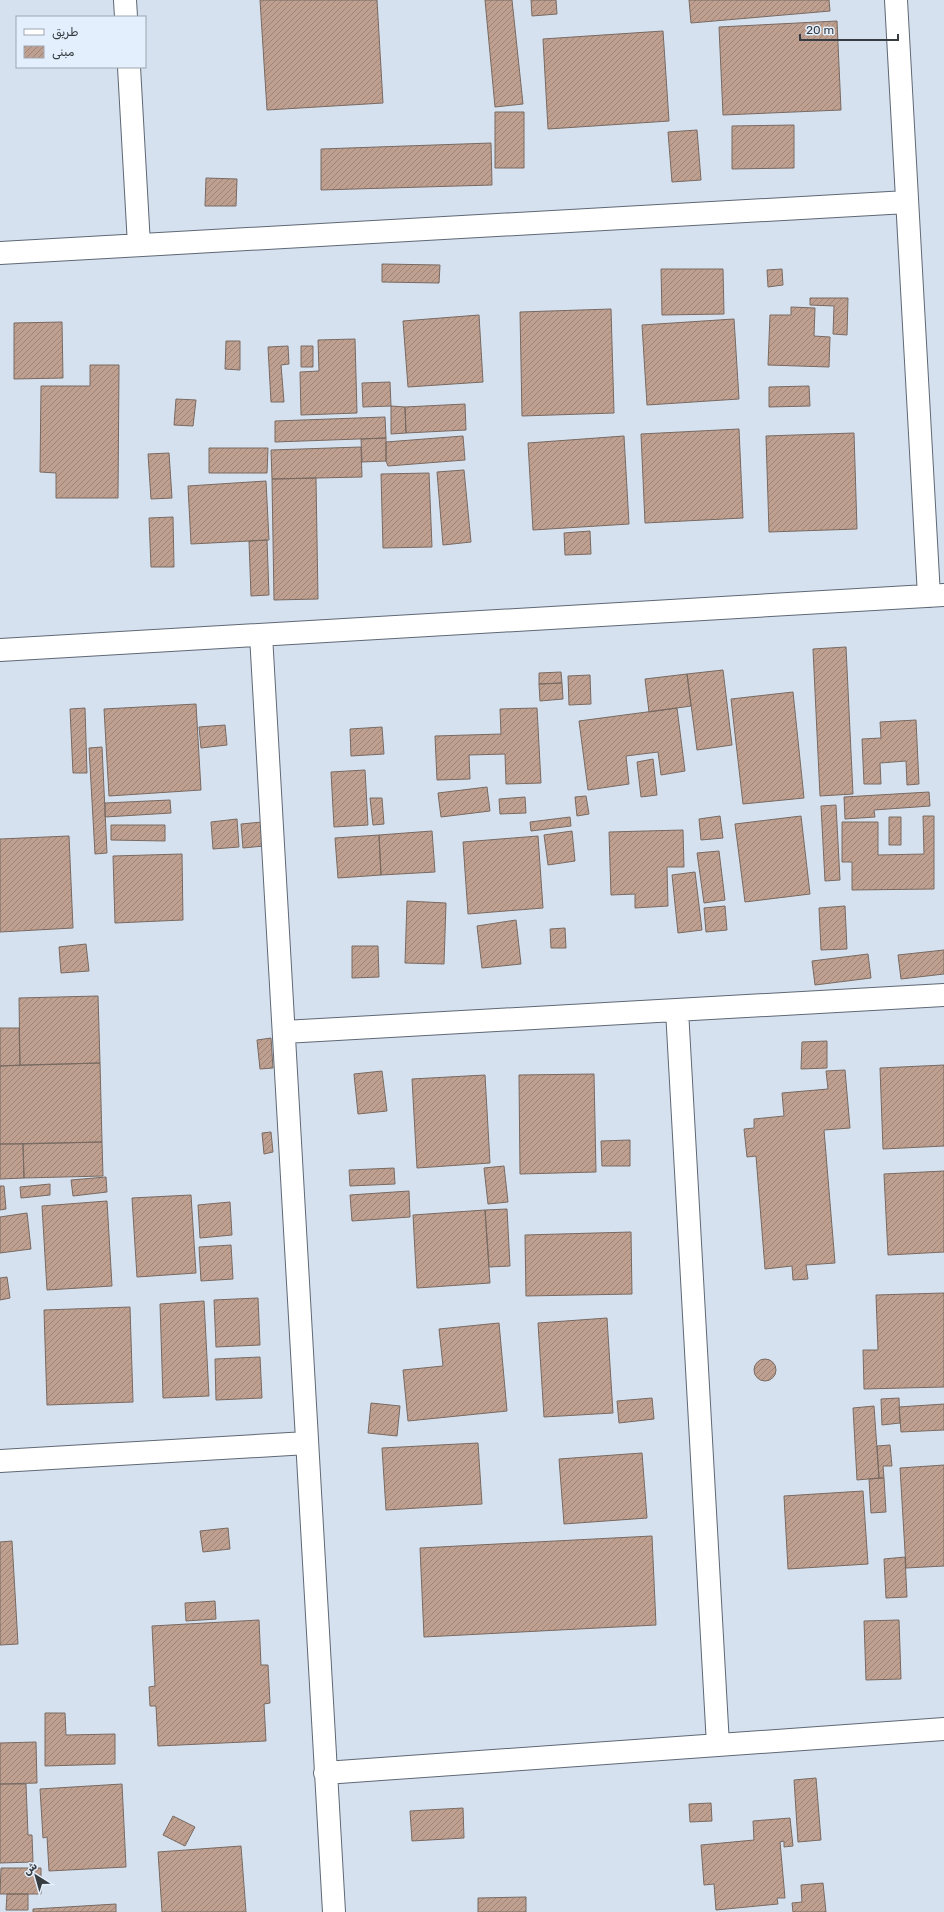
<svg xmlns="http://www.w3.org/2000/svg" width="944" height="1912" font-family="Rubik,Vazirmatn,sans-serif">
<defs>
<pattern id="building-hatch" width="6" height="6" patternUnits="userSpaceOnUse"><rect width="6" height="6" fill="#bfa090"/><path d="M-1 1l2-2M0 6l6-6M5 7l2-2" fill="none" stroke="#9c8477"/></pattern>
</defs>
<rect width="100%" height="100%" fill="#d6e1ef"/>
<path fill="url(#building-hatch)" stroke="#786a62" d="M 260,0 L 377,0 L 383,103 L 267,110 Z
M 485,0 L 512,0 L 523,104 L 495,107 Z
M 531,0 L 556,0 L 557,14 L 532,16 Z
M 689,0 L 829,0 L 830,11 L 691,23 Z
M 837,21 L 841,110 L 723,115 L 719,27 Z
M 663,31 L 669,121 L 548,129 L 543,39 Z
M 495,112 L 524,112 L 524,168 L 495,168 Z
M 794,125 L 794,168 L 732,169 L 732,126 Z
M 697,130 L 701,180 L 672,182 L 668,132 Z
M 491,143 L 492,185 L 321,190 L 321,149 Z
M 206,178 L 237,179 L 236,206 L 205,206 Z
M 382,264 L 440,265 L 439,283 L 382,282 Z
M 661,269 L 723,269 L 724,314 L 662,315 Z
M 782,269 L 783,285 L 768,287 L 767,270 Z
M 810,298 L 848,298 L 847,335 L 833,334 L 834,306 L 810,305 Z
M 791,307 L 815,308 L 814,336 L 830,337 L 829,367 L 768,365 L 770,315 L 791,315 Z
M 611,309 L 614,413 L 522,416 L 520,312 Z
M 479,315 L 483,382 L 408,387 L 403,321 Z
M 734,319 L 739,399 L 647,405 L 642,325 Z
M 62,322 L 63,378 L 14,379 L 14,323 Z
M 355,339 L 357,413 L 301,415 L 300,372 L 319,371 L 318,340 Z
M 226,341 L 240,341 L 240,370 L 225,369 Z
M 288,346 L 289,364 L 281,365 L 284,402 L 271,402 L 268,347 Z
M 301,346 L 313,346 L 313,367 L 301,367 Z
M 90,365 L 119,365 L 118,498 L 56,498 L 56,473 L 40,472 L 41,386 L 90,386 Z
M 390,382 L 391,406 L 363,407 L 362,383 Z
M 809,386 L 810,406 L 769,407 L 769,387 Z
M 176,399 L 196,400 L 193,426 L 174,425 Z
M 465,404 L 466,430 L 406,433 L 405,407 Z
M 391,406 L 405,407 L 406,433 L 391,434 Z
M 385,417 L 386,438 L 275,442 L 275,421 Z
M 739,429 L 743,518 L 645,523 L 641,434 Z
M 854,433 L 857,529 L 769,532 L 766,436 Z
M 463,436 L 465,460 L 388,466 L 386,461 L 386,442 Z
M 624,436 L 629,524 L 533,530 L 528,443 Z
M 386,438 L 386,461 L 362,462 L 361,439 Z
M 361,447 L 362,477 L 272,479 L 271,450 Z
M 209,448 L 268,448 L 267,473 L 209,473 Z
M 169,453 L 172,498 L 151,499 L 148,454 Z
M 464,470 L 471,542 L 443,545 L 437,472 Z
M 429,473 L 432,547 L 383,548 L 381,474 Z
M 316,478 L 318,599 L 274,600 L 272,479 Z
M 266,481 L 269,540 L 191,544 L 188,486 Z
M 173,517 L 174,567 L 151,567 L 149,518 Z
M 590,531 L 591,554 L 565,555 L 564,533 Z
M 267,540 L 269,595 L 251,596 L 249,541 Z
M 846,647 L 853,794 L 820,796 L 813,649 Z
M 723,670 L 732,745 L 697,750 L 687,674 Z
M 561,672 L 562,683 L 539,684 L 539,673 Z
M 687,674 L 691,706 L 649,712 L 645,679 Z
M 590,675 L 591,704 L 569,705 L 568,676 Z
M 562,683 L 563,699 L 540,701 L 539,684 Z
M 793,692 L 804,798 L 743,804 L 731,699 Z
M 196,704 L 201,790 L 109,796 L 104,709 Z
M 85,708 L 87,773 L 73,773 L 70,709 Z
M 537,708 L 541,783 L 506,784 L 505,754 L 469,755 L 470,779 L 437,780 L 435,736 L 501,734 L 500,709 Z
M 677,708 L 685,771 L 661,775 L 658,752 L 626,756 L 629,784 L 588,790 L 579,721 Z
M 916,720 L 919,784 L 907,785 L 906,761 L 880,763 L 881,784 L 864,784 L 862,739 L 881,738 L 880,722 Z
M 225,725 L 227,745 L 201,748 L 199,727 Z
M 382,727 L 384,754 L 351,756 L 350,729 Z
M 102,747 L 107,853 L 95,854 L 89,748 Z
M 653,759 L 657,795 L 641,797 L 637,762 Z
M 365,770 L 368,825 L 334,827 L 331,772 Z
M 487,787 L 490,811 L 441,817 L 438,793 Z
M 929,792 L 930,806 L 874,810 L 875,817 L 845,819 L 844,797 Z
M 586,796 L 589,814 L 577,816 L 575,797 Z
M 525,797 L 526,813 L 500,814 L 499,799 Z
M 370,798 L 382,798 L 384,824 L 373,825 Z
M 170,800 L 171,813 L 105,817 L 105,803 Z
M 836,805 L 840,880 L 825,881 L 821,806 Z
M 720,816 L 723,838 L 701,840 L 699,819 Z
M 801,816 L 810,894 L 745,902 L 735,824 Z
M 923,816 L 934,816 L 934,889 L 852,890 L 852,862 L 842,862 L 842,822 L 878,822 L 878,855 L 924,854 Z
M 570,817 L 571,826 L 531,831 L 530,822 Z
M 889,817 L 901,817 L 901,845 L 889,845 Z
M 237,819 L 239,847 L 213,849 L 211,822 Z
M 262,822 L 264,846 L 243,848 L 241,824 Z
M 111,825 L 165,825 L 165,841 L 111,840 Z
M 683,830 L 684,867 L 667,867 L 668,906 L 635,908 L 635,894 L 611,895 L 609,832 Z
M 432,831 L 435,872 L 381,875 L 379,835 Z
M 572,831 L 575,861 L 548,865 L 544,835 Z
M 379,835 L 381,875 L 338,878 L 335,838 Z
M 69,836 L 73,928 L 0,932 L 0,839 Z
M 538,836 L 543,908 L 468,914 L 463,842 Z
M 719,851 L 725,900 L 704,903 L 697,853 Z
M 182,854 L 183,920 L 115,923 L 113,856 Z
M 695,872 L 702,930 L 678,933 L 672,875 Z
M 407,901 L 446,903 L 444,964 L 405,963 Z
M 725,906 L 727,930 L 706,932 L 704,908 Z
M 845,906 L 847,949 L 821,950 L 819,908 Z
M 516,920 L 521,964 L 482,968 L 477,926 Z
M 565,928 L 566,948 L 551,948 L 550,929 Z
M 86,944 L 89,971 L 61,973 L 59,947 Z
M 352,946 L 378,946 L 379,977 L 352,978 Z
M 944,950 L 944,974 L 901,979 L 898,955 Z
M 868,954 L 871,978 L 815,985 L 812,961 Z
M 98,996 L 100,1063 L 20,1065 L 19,998 Z
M 0,1028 L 19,1028 L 20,1065 L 0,1066 Z
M 271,1038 L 273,1068 L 260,1069 L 257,1040 Z
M 827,1041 L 827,1068 L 801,1069 L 802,1042 Z
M 100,1063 L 102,1142 L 0,1144 L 0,1066 Z
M 944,1065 L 944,1146 L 883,1149 L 880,1068 Z
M 845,1070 L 850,1128 L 824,1130 L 835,1263 L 806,1265 L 808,1279 L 793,1280 L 792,1266 L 765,1269 L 756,1156 L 747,1157 L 744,1129 L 754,1128 L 754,1119 L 784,1116 L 782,1093 L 828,1089 L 826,1071 Z
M 382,1071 L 387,1111 L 358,1114 L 354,1074 Z
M 594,1074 L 596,1172 L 520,1174 L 519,1075 Z
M 485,1075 L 490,1163 L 417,1168 L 412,1079 Z
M 271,1132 L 273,1152 L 264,1154 L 262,1133 Z
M 630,1140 L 630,1166 L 602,1166 L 601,1141 Z
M 102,1142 L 103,1176 L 24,1178 L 23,1144 Z
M 0,1144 L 23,1144 L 24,1178 L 0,1179 Z
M 504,1166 L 508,1202 L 488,1204 L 484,1168 Z
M 394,1168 L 395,1184 L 350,1186 L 349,1170 Z
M 944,1171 L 944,1252 L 888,1255 L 884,1174 Z
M 106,1177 L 107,1192 L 73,1196 L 71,1180 Z
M 50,1184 L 50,1195 L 21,1198 L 20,1187 Z
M 0,1186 L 4,1186 L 6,1209 L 0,1210 Z
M 409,1191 L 410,1217 L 352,1221 L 350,1195 Z
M 191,1195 L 196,1273 L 137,1277 L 132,1198 Z
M 107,1201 L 112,1286 L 47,1290 L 42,1206 Z
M 230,1202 L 232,1235 L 200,1238 L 198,1205 Z
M 507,1209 L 510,1266 L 489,1267 L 485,1210 Z
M 485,1210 L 490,1283 L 417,1288 L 413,1215 Z
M 27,1213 L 31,1249 L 0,1253 L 0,1217 Z
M 631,1232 L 632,1294 L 526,1296 L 525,1235 Z
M 231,1245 L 233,1279 L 201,1281 L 199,1247 Z
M 7,1277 L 10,1298 L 0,1300 L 0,1278 Z
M 944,1293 L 944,1387 L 864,1389 L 863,1350 L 878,1350 L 876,1295 Z
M 258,1298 L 260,1345 L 216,1347 L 214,1300 Z
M 204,1301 L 209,1396 L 163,1398 L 160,1304 Z
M 130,1307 L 133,1402 L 47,1405 L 44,1310 Z
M 607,1318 L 613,1413 L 544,1417 L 538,1323 Z
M 499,1323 L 507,1411 L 408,1421 L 403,1370 L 443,1366 L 439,1329 Z
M 260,1357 L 262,1398 L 216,1400 L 215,1359 Z
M754 1370a11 11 0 1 1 22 0a11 11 0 1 1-22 0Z
M 652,1398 L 654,1419 L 619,1423 L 617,1401 Z
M 899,1398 L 900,1423 L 882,1425 L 881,1399 Z
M 371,1403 L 400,1406 L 397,1436 L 368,1433 Z
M 944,1404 L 944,1430 L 901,1432 L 899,1407 Z
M 874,1406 L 879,1478 L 857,1480 L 853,1408 Z
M 478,1443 L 482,1504 L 386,1510 L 382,1448 Z
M 890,1445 L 892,1466 L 883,1466 L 884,1478 L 879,1478 L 877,1446 Z
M 642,1453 L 647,1518 L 564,1524 L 559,1459 Z
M 944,1465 L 944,1566 L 906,1568 L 900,1468 Z
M 884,1478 L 886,1512 L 871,1513 L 869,1479 Z
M 863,1491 L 868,1564 L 788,1569 L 784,1496 Z
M 228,1528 L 230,1549 L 203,1552 L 200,1531 Z
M 652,1536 L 656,1625 L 424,1637 L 420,1548 Z
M 12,1541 L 18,1644 L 0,1645 L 0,1542 Z
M 905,1557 L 907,1597 L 886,1598 L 884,1559 Z
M 215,1601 L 216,1619 L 186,1621 L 185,1603 Z
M 259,1620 L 261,1665 L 268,1665 L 270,1703 L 264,1704 L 266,1741 L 158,1746 L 156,1706 L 150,1706 L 149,1687 L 155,1686 L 152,1626 Z
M 899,1620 L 901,1679 L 866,1680 L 864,1621 Z
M 45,1713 L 65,1713 L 66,1735 L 115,1734 L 115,1764 L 45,1766 Z
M 36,1742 L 37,1783 L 0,1784 L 0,1743 Z
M 816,1778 L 821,1840 L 798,1842 L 794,1780 Z
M 0,1784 L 26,1784 L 28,1835 L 32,1835 L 33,1862 L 0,1863 Z
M 122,1784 L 126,1867 L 49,1871 L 47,1837 L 43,1838 L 40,1789 Z
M 711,1803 L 712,1821 L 690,1822 L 689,1804 Z
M 463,1808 L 464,1838 L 412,1841 L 410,1811 Z
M 173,1816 L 195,1827 L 185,1846 L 163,1835 Z
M 790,1818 L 793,1846 L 784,1847 L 784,1841 L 780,1842 L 785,1898 L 777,1898 L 778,1904 L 716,1910 L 714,1884 L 704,1885 L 701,1845 L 754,1840 L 753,1821 Z
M 241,1846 L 246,1912 L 162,1912 L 158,1852 Z
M 1,1868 L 41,1868 L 41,1894 L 0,1894 Z
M 823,1883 L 826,1912 L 793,1912 L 792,1903 L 802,1902 L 801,1885 Z
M 7,1894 L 28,1894 L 28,1910 L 6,1910 Z
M 526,1897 L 526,1912 L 478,1912 L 478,1898 Z
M 116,1904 L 116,1912 L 33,1912 L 33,1909 Z"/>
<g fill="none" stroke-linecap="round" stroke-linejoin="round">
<g stroke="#5f6874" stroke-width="24">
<path id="minor" d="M 125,0 L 126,17
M 896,0 L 929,596
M 129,67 L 139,245
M 0,253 L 907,202
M 261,635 L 334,1912
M 0,650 L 944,595
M 677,1010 L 718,1745
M 284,1032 L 944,995
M 0,1461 L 307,1443
M 325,1773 L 944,1729"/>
</g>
<use href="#minor" stroke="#fff" stroke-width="22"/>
</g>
<rect x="16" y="16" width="130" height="52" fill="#e3effc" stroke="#9ea7b1"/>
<rect x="24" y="29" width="20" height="6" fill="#ffffff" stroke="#9ea7b1"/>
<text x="52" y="36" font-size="12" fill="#373c41">طريق</text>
<rect x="24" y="46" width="20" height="12" fill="url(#building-hatch)" stroke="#9ea7b1"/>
<text x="52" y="56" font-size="12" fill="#373c41">مبنى</text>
<g transform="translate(36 1876) rotate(323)" stroke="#e3effc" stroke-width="3" paint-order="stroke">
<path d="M0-3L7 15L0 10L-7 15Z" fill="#373c41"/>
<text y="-6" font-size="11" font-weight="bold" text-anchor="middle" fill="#373c41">ش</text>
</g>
<path d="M800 34v6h98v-6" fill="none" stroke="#373c41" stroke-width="2"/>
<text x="806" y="34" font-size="12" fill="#373c41" stroke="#e3effc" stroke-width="3" paint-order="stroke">20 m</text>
</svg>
